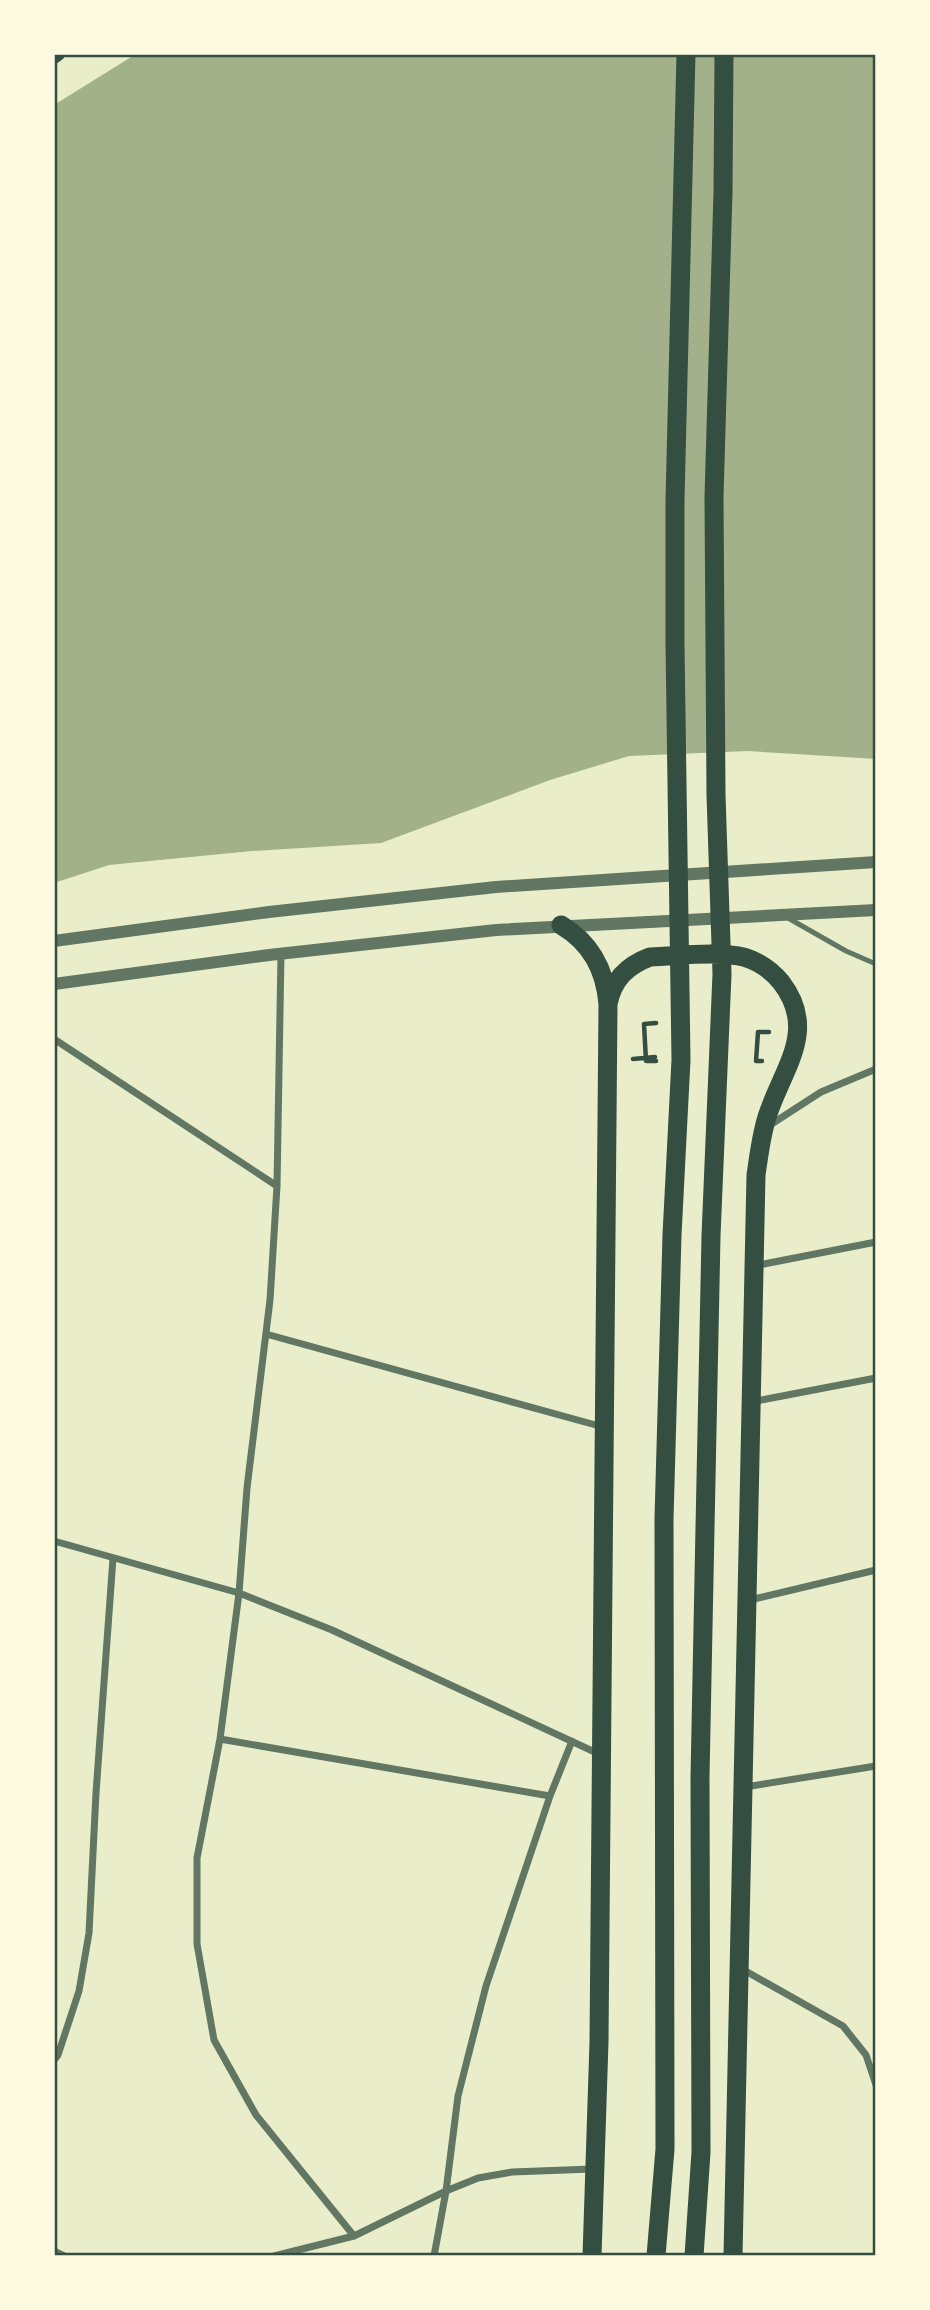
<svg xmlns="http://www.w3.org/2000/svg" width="930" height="2310" font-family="'Golos Text',sans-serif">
<rect width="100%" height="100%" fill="#e9edc9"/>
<path fill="#a3b18a" d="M 136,54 L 876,54 L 876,759 L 748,751 L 629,756 L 550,780 L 381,843 L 252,851 L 109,865 L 54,883 L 54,105 Z"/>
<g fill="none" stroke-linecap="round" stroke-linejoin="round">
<path stroke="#344e41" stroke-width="4.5" d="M 656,1023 L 644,1024 L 646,1061 L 656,1061
M 633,1059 L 655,1057
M 762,1061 L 756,1061 L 758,1032 L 769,1032"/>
<path stroke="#617663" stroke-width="5" d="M 788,918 L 846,951 L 876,964"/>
<path stroke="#617663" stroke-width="7" d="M 281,954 L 277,1186 L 270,1300 L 247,1488 L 239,1593 L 332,1630 L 599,1754
M 54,1039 L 277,1186
M 770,1125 L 821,1092 L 876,1069
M 754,1266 L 876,1242
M 266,1334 L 603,1427
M 751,1402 L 876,1378
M 54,1541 L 239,1593 L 220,1739 L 197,1858 L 197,1944 L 214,2040 L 256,2115 L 354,2236
M 750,1600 L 876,1570
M 220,1739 L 550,1796
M 745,1787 L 876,1766
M 742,1969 L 843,2026 L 866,2055 L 876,2085
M 54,2060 L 58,2055 L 79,1991 L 89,1933 L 96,1793 L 113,1558
M 54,2251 L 64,2256
M 274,2256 L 354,2236 L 446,2191 L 478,2178 L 512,2172 L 592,2169
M 434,2256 L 446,2191 L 458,2096 L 486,1986 L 550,1796 L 572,1741"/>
<path stroke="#617663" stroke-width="12" d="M 54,941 L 269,912 L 496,887 L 876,862
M 54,984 L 269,955 L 496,930 L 876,910"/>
<path stroke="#344e41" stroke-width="14" d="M 54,57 L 58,54"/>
<path stroke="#344e41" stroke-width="19" d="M 561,925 C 591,943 605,969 608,1004 L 599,2042 L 592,2256
M 608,1004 C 613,979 628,965 650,957 C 677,956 705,952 731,955 C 750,956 769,967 781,982 C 819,1031 782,1069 767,1117 C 761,1136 759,1155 756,1175 L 733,2256
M 656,2256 L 665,2149 L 664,1519 L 672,1235 L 681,1060 L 675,645 L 675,500 L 686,54
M 694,2256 L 701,2152 L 700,1777 L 705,1528 L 711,1236 L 722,974 L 716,795 L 714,497 L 723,192 L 724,54"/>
</g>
<rect width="930" height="2310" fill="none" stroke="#fefae0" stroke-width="112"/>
<rect x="56" y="56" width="818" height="2198" fill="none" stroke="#344e41" stroke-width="2.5"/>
</svg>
